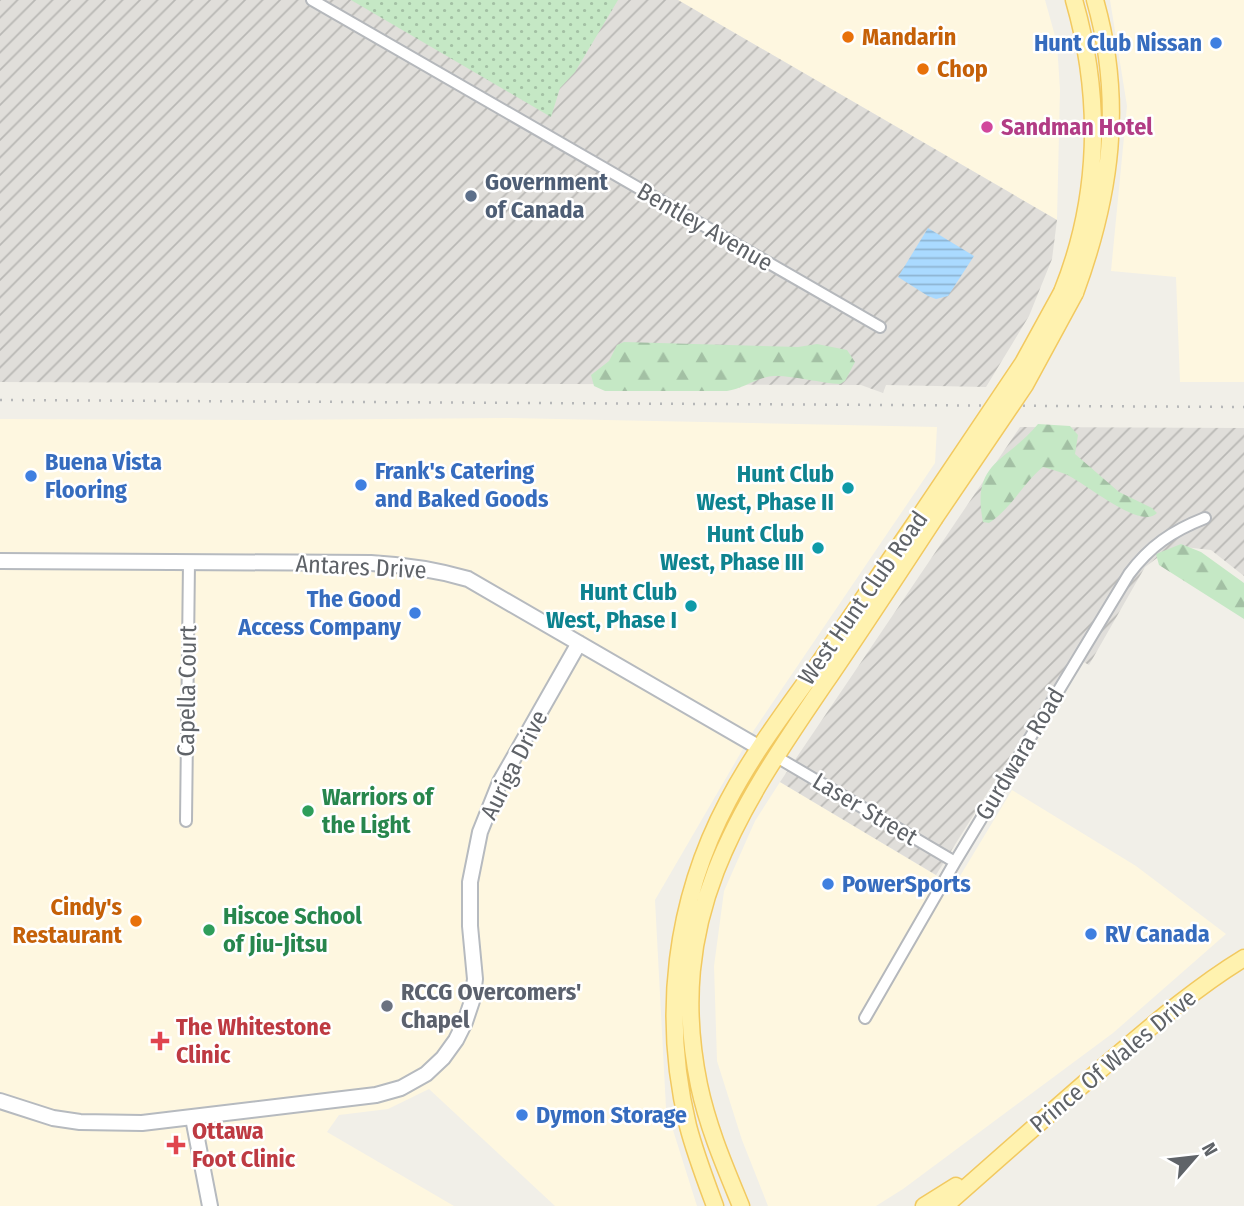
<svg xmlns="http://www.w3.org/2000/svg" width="1244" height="1206" font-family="'Fira Sans Condensed',sans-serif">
<defs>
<pattern id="industrial-furrows" width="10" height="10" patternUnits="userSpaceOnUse" patternTransform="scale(1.75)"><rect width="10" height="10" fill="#e0deda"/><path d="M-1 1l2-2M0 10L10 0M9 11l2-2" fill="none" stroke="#b9b8b5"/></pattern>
<pattern id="grass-dots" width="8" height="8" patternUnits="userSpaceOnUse" patternTransform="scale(1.75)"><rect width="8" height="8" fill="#c5e8c5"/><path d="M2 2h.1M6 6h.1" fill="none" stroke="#a3c0a4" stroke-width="1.8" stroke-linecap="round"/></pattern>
<pattern id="forest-firs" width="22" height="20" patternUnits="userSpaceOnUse" patternTransform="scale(1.75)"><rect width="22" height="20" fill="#c5e8c5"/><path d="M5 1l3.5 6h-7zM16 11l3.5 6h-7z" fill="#a3c0a4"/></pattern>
<pattern id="water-rules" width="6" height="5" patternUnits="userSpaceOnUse" patternTransform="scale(1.75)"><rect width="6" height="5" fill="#aadaff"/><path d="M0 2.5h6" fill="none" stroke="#8eb4d2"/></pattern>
</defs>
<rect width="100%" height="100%" fill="#f1efe8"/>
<path fill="#fef7e0" d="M 678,0 L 1045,0 L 1057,43 L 1060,90 L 1057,220 Z
M 1110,0 L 1244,0 L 1244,382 L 1180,382 L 1176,277 L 1111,271 L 1127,106 Z
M 509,418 L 937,427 L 935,463 L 754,730 L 655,900 L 666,1108 L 697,1206 L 555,1206 L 429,1089 L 388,1109 L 339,1115 L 327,1132 L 454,1206 L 0,1206 L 0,419 L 271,420 Z
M 780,782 L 954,886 L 1012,790 L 1136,866 L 1226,934 L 1113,1033 L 903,1189 L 876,1206 L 768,1206 L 742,1140 L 717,1061 L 714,966 L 724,891 L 755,821 Z"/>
<path fill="url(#industrial-furrows)" d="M 0,0 L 678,0 L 1057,220 L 1052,259 L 1029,316 L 986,387 L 886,385 L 883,393 L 861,385 L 0,382 Z
M 1020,427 L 1244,428 L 1244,576 L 1211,550 L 1184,547 L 1161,555 L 1145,567 L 1089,665 L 1073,656 L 936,875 L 780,782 Z"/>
<path fill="url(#grass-dots)" d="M 351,0 L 618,0 L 575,72 L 560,88 L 551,117 Z"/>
<path fill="url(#forest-firs)" d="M 624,342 L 798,347 L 817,344 L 847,350 L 855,362 L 845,381 L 840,384 C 821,383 790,375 774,376 C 757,377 743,389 727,391 L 605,391 L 594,386 L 591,375 L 609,361 L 617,345 Z
M 1038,424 L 1070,426 L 1078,435 L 1075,454 L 1119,492 L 1152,508 L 1157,513 C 1140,531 1085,482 1065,474 C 1058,471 1050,469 1043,467 C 1021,485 1014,506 989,523 L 983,522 C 971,461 1006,463 1038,424 Z
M 1181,544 L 1201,552 L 1244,583 L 1244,619 L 1159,565 L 1156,554 Z"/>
<path fill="url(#water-rules)" d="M 928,228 L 974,256 L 948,296 L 936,299 L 928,296 L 898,277 Z"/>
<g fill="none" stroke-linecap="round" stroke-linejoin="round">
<g stroke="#b5b8bc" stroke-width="14">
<path id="street" d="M 312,0 L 880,327
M 775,756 L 955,862
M 186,821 L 189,562
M 865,1018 L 955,862 L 1129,574 C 1150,546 1172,531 1205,518"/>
</g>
<g stroke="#b6babf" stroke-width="18">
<path id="secondary" d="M 0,561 L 371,563 C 406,565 434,569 468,579 L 760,748
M 0,1101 L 53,1118 L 80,1122 L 142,1123 L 376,1095 L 401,1088 L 426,1074 L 443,1058 L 456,1040 L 465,1022 L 472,1001 L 475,979 L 470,926 L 470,882 L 480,832 L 500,782 L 579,643
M 193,1118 L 210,1206"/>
</g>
<g stroke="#f2c960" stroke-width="19">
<path id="primary" d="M 1062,292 C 1100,198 1102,97 1074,0
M 1075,293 C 1111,195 1124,102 1095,0
M 715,1206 C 705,1179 695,1153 688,1126 C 661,1015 675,901 728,801 C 752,755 783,714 813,672 C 848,621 883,570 918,519
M 741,1206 C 725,1167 708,1128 699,1085 C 665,920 736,813 825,683 C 862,629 898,574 934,519
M 924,1206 L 956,1186
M 945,1206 C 997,1160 1049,1114 1101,1069 C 1147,1030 1193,989 1244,958"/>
</g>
<use href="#street" stroke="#fff" stroke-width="10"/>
<use href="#secondary" stroke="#fff" stroke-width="14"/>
<use href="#primary" stroke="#fff2af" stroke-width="16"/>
<path stroke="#b6b7b8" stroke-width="2.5" stroke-dasharray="2 9" stroke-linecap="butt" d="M 0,400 L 1244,407"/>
<g stroke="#f2c960" stroke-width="19" stroke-linecap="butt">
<path id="primary-bridge" d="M 918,519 L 1023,363 L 1062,292
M 934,519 L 1025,385 L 1075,293"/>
</g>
<use href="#primary-bridge" stroke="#fff2af" stroke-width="16"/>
</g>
<g fill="#e8710a" stroke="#fff" stroke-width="2.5">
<circle cx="848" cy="37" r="7"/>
<circle cx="923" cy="69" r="7"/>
<circle cx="136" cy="921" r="7"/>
</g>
<g fill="#3f7fe0" stroke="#fff" stroke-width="2.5">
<circle cx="1216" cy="43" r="7"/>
<circle cx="31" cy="476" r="7"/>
<circle cx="361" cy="485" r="7"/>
<circle cx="415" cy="613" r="7"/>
<circle cx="828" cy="884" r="7"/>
<circle cx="1091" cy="934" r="7"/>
<circle cx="522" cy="1115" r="7"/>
</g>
<circle fill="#d1479c" stroke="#fff" stroke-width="2.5" cx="987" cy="127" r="7"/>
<circle fill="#5c6f8a" stroke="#fff" stroke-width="2.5" cx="471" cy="196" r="7"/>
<g fill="#0f9aa8" stroke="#fff" stroke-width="2.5">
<circle cx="848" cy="488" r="7"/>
<circle cx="818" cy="548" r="7"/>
<circle cx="691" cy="606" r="7"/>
</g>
<g fill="#2e9e5b" stroke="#fff" stroke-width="2.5">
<circle cx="308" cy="811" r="7"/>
<circle cx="209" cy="930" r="7"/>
</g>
<circle fill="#6b7280" stroke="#fff" stroke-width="2.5" cx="387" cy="1006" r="7"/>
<g fill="#e0444e" stroke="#fff" stroke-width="2.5">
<path d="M156.5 1030.5h7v7h7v7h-7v7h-7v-7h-7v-7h7z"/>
<path d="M172.5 1134.5h7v7h7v7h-7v7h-7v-7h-7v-7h7z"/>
</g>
<g text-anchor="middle" stroke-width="5" stroke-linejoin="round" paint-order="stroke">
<g font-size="24" font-weight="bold" fill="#c56008" stroke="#fff" text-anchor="start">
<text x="862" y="45">Mandarin</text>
<text x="937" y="77">Chop</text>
<text x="122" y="915" text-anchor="end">Cindy's<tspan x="122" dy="28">Restaurant</tspan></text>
</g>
<g font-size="24" font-weight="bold" fill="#366cbe" stroke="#fff" text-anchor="start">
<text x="1202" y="51" text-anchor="end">Hunt Club Nissan</text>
<text x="45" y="470">Buena Vista<tspan x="45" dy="28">Flooring</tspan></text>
<text x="375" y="479">Frank's Catering<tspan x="375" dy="28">and Baked Goods</tspan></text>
<text x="401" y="607" text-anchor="end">The Good<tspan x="401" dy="28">Access Company</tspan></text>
<text x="842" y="892">PowerSports</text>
<text x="1105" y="942">RV Canada</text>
<text x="536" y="1123">Dymon Storage</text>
</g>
<g font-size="24" font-weight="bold" fill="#b23c85" stroke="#fff" text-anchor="start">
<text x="1001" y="135">Sandman Hotel</text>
</g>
<g font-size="24" font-weight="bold" fill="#4e5e75" stroke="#fff" text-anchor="start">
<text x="485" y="190">Government<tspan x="485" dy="28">of Canada</tspan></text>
</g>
<g font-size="24" fill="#5f6368" stroke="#fff">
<text transform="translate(705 227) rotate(30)" y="8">Bentley Avenue</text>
<text transform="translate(361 567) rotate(3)" y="8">Antares Drive</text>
<text transform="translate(863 598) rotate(-55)" y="8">West Hunt Club Road</text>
<text transform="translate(187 691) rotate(-89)" y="8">Capella Court</text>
<text transform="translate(1020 754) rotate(-59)" y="8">Gurdwara Road</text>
<text transform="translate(514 765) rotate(-63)" y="8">Auriga Drive</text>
<text transform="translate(865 809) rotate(31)" y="8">Laser Street</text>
<text transform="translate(1113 1061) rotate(-40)" y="8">Prince Of Wales Drive</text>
</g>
<g font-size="24" font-weight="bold" fill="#0d838f" stroke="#fff" text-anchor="end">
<text x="834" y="482">Hunt Club<tspan x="834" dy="28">West, Phase II</tspan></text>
<text x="804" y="542">Hunt Club<tspan x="804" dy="28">West, Phase III</tspan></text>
<text x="677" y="600">Hunt Club<tspan x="677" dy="28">West, Phase I</tspan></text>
</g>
<g font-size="24" font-weight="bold" fill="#27864d" stroke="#fff" text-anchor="start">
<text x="322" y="805">Warriors of<tspan x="322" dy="28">the Light</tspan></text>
<text x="223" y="924">Hiscoe School<tspan x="223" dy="28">of Jiu-Jitsu</tspan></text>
</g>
<g font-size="24" font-weight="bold" fill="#5b616d" stroke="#fff" text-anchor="start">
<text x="401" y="1000">RCCG Overcomers'<tspan x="401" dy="28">Chapel</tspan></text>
</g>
<g font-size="24" font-weight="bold" fill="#be3a42" stroke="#fff" text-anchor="start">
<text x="176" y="1035">The Whitestone<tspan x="176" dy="28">Clinic</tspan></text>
<text x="192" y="1139">Ottawa<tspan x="192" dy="28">Foot Clinic</tspan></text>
</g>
</g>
<g transform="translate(1195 1157) rotate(62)" stroke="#ffffff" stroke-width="5" paint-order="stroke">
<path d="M0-5L12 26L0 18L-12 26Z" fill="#5f6368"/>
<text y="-10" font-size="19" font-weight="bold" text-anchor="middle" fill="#5f6368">N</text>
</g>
</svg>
